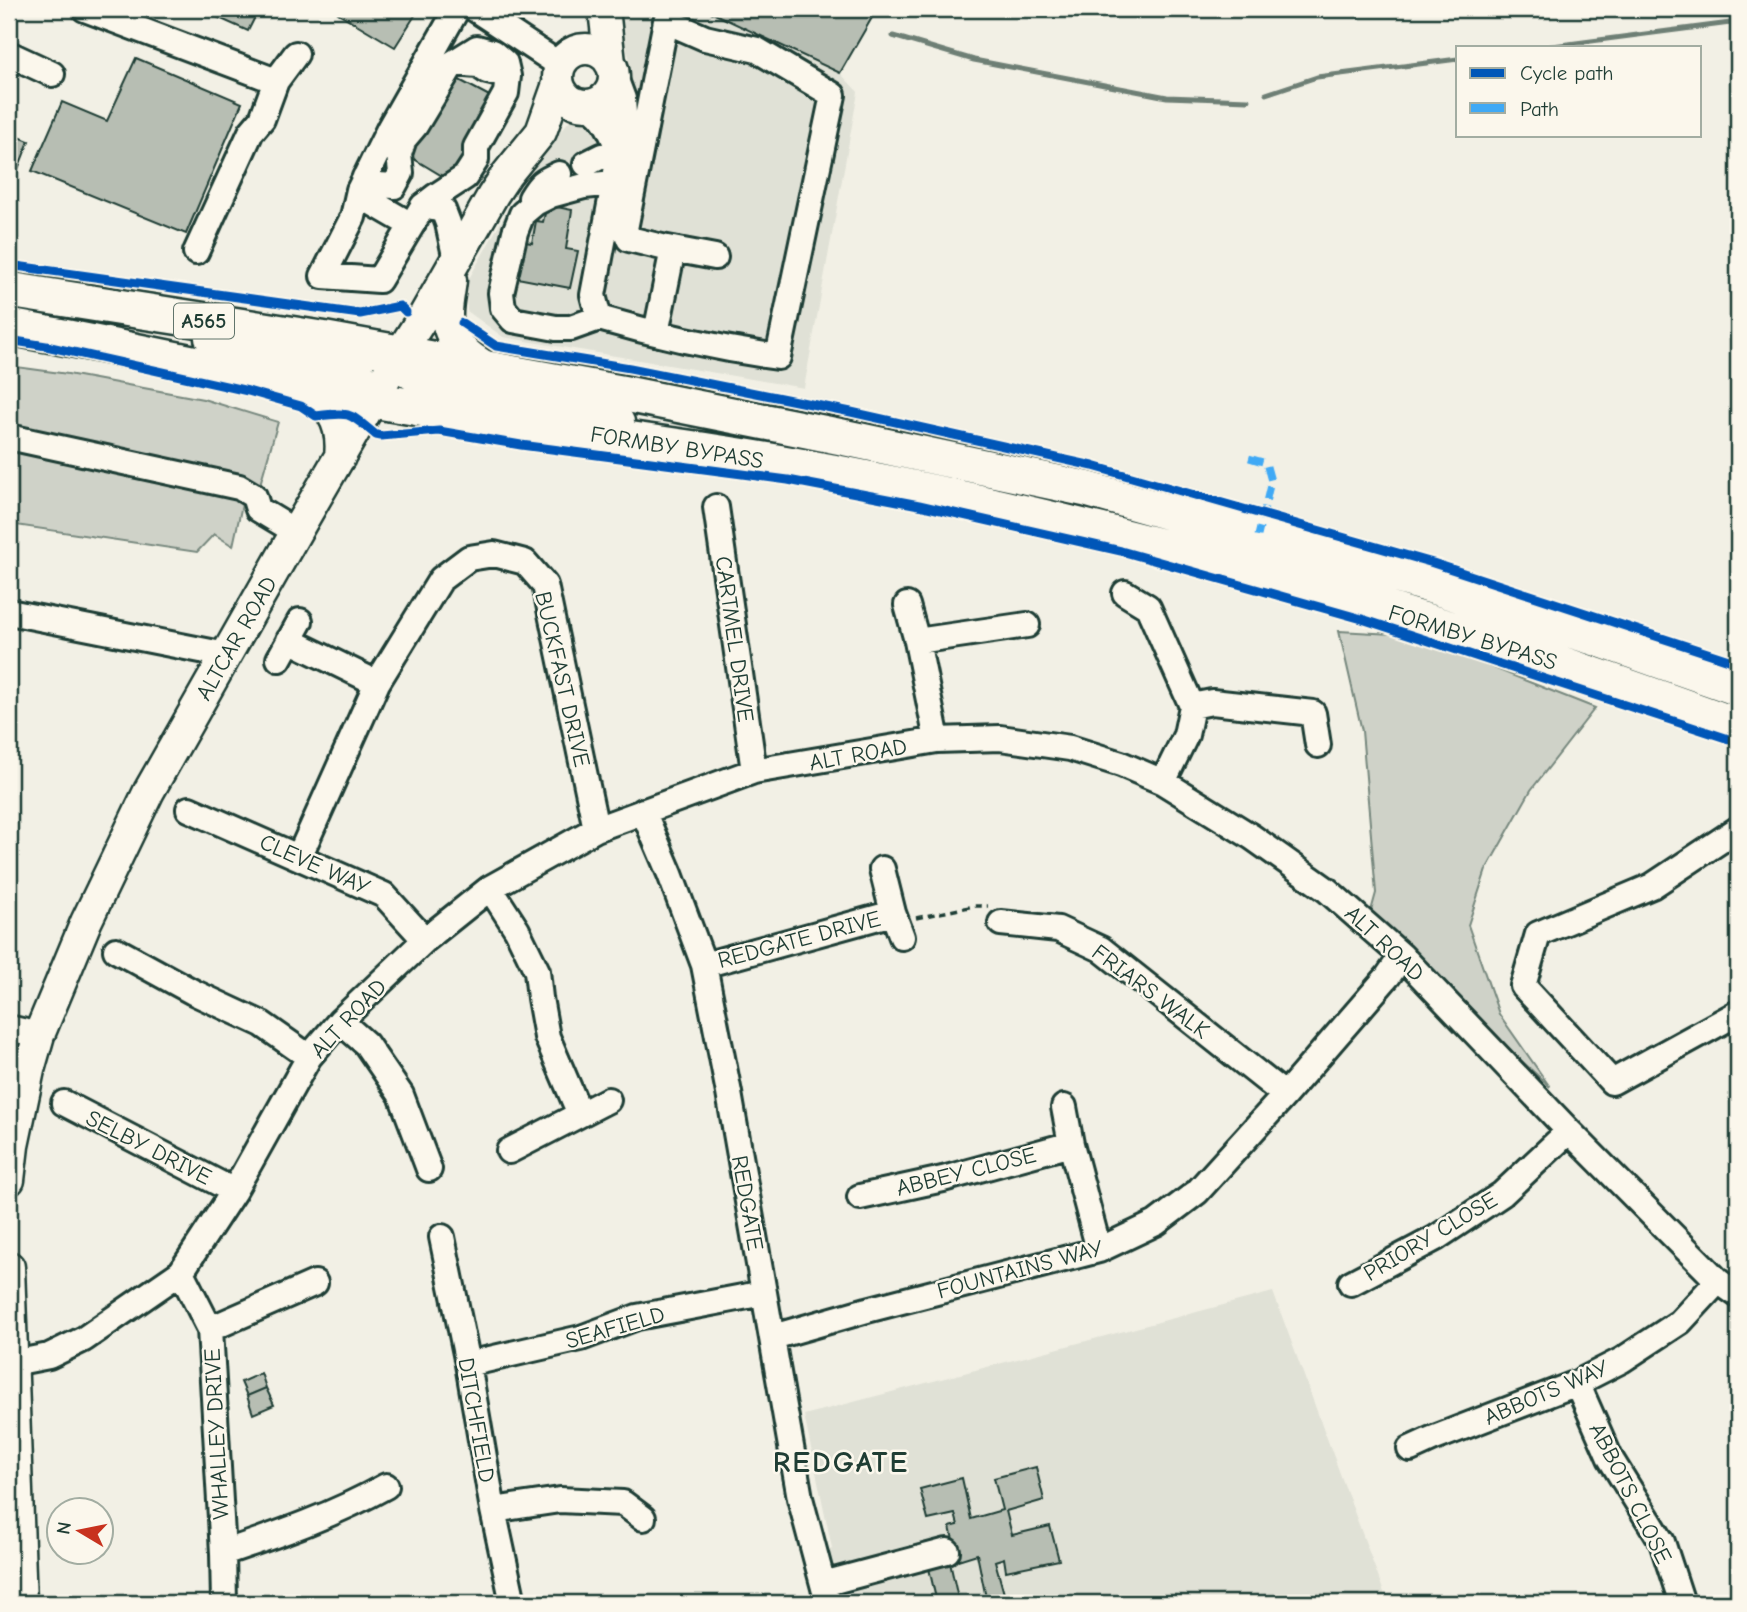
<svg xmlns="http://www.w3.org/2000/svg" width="1747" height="1612" font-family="'Comic Neue',sans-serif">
<rect width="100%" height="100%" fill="#f2f0e5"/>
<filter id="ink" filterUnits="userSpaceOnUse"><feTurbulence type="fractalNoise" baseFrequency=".0143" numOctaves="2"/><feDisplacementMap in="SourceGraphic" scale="14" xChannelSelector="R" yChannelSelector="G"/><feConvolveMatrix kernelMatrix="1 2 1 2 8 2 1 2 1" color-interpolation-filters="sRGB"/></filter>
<g filter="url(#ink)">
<path fill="#e0e1d6" d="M 616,9 L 877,9 L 840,73 L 858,92 L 804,388 L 503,337 L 467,311 L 466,284 L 508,209 L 553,140 L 576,113 L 597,117 L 631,86 L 629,57 Z
M 1273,1292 L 1386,1598 L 1373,1603 L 843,1603 L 826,1550 L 832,1548 L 804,1415 Z"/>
<path fill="#cfd2c8" stroke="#77887e" stroke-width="2" d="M 9,366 L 68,374 L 203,399 L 278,422 L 259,488 L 246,486 L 233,546 L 214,534 L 197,552 L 9,524 Z
M 1339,631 L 1410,635 L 1595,708 L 1531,790 L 1486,870 L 1468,925 L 1499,1014 L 1550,1087 L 1408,956 L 1368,922 L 1376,893 L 1362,731 Z"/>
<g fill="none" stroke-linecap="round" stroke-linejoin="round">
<path stroke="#6e7f75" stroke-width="5" d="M 893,36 L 974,60 L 1167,97 L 1248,100
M 1545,47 L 1738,22
M 1266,94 L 1317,77 L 1458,59"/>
</g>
<path fill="#b7beb3" stroke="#1f3d34" stroke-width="2" d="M 199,9 L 259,9 L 248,31 Z
M 341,9 L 419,9 L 395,47 L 338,13 Z
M 704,9 L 877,9 L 840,73 Z
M 136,58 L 242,103 L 186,234 L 32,171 L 62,102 L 107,121 Z
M 448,74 L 495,99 L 449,180 L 404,153 Z
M 9,133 L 29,141 L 9,192 Z
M 547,205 L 572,210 L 566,249 L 578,251 L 570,288 L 512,277 L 519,241 L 532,243 L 536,221 L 543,222 Z
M 261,1373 L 266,1388 L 247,1396 L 241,1382 Z
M 266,1388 L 274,1405 L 253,1414 L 247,1396 Z
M 1036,1467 L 1044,1500 L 1006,1511 L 1012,1535 L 1050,1526 L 1059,1560 L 1006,1571 L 1004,1558 L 995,1561 L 1006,1601 L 1001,1603 L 987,1603 L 977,1554 L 958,1560 L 950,1527 L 958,1525 L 955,1514 L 928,1520 L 920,1489 L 962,1478 L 971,1519 L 1002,1510 L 994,1478 Z
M 949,1558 L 959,1603 L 944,1603 L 943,1602 L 937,1603 L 928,1564 Z"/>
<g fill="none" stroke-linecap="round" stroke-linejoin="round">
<g stroke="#1f3d34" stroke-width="30">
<path id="minor" d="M 85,9 L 276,81
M 475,9 L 560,65
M 9,54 L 52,74
M 453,63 L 478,65 L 487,71 L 508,76
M 613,72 L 623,99 L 625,128 L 619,151 L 616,173 L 593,295 L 599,318 C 657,335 717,348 778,357 L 833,95 L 757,50 L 705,38 L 666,21 L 625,229 L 629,239 L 662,247 L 715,257
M 589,106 C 605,116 612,133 619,151
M 586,164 L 602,156 L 619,154
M 365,177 L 378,185 L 394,186 L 401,173 L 399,154 L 404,139 L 415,126 L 453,63 L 477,48 L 492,52 L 505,63 L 508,76 L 506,93 L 476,147 L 476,160 L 465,177 L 436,196 L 423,206
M 359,190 L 366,199 L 411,225
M 531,198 C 540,183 543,181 559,174
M 196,252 L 251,132 L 262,119 L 276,81 L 296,54
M 456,260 L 448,223 L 443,210 L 423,206 L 379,280 L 323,276 L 353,217 L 359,190 L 389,129 L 457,9
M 599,318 L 571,328 L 556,328 L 513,320 L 503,308 L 501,293 L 515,232 L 522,214 L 535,203 L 551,195 L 584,186 L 614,183
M 656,333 L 673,249
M 9,437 L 239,487 L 254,496 L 258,509 L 296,532
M 716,507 L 754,771
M 1125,593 L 1148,607 L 1192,706
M 907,605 L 917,641 L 937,740
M 9,612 L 226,655
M 289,640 L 377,683
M 917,641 L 1027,625
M 279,659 L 300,621
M 1163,782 L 1186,735 L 1192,706 L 1212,702 L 1313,713 L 1318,745
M 189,809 L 384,895 L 425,940
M 643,811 L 670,874 L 704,965 L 729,1093 L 800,1498 L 828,1603
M 1738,829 L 1652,886 L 1538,934 L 1523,986 L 1612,1082 L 1738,1013
M 299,857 L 377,683 L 441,579 L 469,558 L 494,554 L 525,562 L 545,585 L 596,829
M 882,869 L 893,913 L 902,937
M 490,888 L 517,930 L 537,971 L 540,998 L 547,1037 L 580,1114
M 1001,923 L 1058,929 L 1101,949 L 1285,1095
M 116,950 L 193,992 L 262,1024 L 309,1057
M 704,965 L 893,913
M 340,1021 L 366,1044 L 401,1095 L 429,1169
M 9,1028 L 39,1035
M 64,1103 L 234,1191
M 1064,1107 L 1071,1144 L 1099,1250
M 509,1151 L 608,1100
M 860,1197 L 943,1179 L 1071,1144
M 442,1237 L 468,1364 L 493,1510 L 513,1603
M 181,1272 L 210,1329 L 223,1553 L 224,1603
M 1351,1283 L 1436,1238 L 1502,1194 L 1569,1131
M 210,1329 L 315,1283
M 773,1337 L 867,1310 L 1099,1250 L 1156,1223 L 1197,1192 L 1285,1095 L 1388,976 L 1402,956
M 13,1363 L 49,1356 L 84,1339 L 181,1272 L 234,1191 L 309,1057 L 340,1021 L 425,940 L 490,888 L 596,829 L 754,771 L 937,740 L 1000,738 L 1070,748 L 1121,764 L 1163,782 L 1252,837 L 1327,890 L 1402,956 L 1569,1131 L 1718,1281 L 1738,1295
M 468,1364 L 581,1338 L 637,1317 L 764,1293
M 1577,1383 L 1610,1458 L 1662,1542 L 1682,1603
M 1410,1449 L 1432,1439 L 1577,1383 L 1622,1360 L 1680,1322 L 1718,1281
M 493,1510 L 560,1500 L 623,1503 L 643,1518
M 223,1553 C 279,1534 334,1515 386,1486
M 823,1584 L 947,1551"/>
</g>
<g stroke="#1f3d34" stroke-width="35">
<path id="major" d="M 604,9 L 610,63
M558 77a28 28 0 1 1 56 0a28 28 0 1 1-56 0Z
M 451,280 C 450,291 447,302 447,314 C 446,340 469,358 490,369
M 210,338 L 352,369 C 363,377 374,385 373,400
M 400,353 C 400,371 416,379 431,384 L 619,422
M 297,386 C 329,401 344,421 340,457
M 9,1180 L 13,1146 L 29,1070 L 39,1035 L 86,922 L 149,791 L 296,532 L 400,353 L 425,314 L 493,195 L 507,174 L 541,132 L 558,84
M 9,1267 L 21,1603"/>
</g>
<g stroke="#1f3d34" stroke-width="40">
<path id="highway" d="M 9,290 L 321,339 L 626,394 L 842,437 L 1086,489 L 1426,584 L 1596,638 L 1738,688
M 9,327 C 129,348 248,376 368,399 C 529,429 693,444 853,476 C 1087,522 1318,585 1544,658 C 1609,680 1674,703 1738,726"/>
</g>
<path stroke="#1f3d34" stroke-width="3.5" stroke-dasharray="7 5" stroke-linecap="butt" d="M 916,918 L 974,906 L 988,906"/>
<use href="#minor" stroke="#fbf7ec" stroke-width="24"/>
<use href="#major" stroke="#fbf7ec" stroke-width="30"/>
<use href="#highway" stroke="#fbf7ec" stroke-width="35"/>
<path stroke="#3fa9f5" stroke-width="7" stroke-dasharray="14 7" stroke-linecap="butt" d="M 1249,458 L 1266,463 L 1271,481 L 1258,536"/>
<g stroke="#fbf7ec" stroke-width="13">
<path id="cycleway" d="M 9,265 L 360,314 L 400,306 L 406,312
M 462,323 L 496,346 L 630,368 L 851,412 L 1093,466 L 1433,563 L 1738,663
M 9,340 L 46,346 L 248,391 L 301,406 L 316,416 C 352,412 348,412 376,435 L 381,436 L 439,431 L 521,445 L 788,480 L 919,505 L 1121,551 L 1362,619 L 1738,742"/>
</g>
<use href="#cycleway" stroke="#0057b8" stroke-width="9"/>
</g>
</g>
<g text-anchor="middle" stroke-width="5" stroke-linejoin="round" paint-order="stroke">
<rect fill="#fbf7ec" stroke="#61756b" stroke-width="2" x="174" y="303.5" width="60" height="35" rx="5"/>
<g font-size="21" font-weight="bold" fill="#1f3d34">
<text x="204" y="328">A565</text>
</g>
<g font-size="23" fill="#1f3d34" stroke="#fbf7ec">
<text transform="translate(677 447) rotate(9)" y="8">FORMBY BYPASS</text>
<text transform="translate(1473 637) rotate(17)" y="8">FORMBY BYPASS</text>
<text transform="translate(236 638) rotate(-60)" y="8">ALTCAR ROAD</text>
<text transform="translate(735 639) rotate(82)" y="8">CARTMEL DRIVE</text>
<text transform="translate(563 679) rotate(77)" y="8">BUCKFAST DRIVE</text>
<text transform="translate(858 754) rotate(-10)" y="8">ALT ROAD</text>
<text transform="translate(315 864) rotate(24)" y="8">CLEVE WAY</text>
<text transform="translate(799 939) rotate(-15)" y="8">REDGATE DRIVE</text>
<text transform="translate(1385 943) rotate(43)" y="8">ALT ROAD</text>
<text transform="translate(1151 991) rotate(37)" y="8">FRIARS WALK</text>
<text transform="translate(348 1018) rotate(-47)" y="8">ALT ROAD</text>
<text transform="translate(149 1147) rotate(27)" y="8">SELBY DRIVE</text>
<text transform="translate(966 1171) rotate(-14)" y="8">ABBEY CLOSE</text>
<text transform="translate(748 1203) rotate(80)" y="8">REDGATE</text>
<text transform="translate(1430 1236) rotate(-31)" y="8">PRIORY CLOSE</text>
<text transform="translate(1020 1269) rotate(-15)" y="8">FOUNTAINS WAY</text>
<text transform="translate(615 1327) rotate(-16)" y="8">SEAFIELD</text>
<text transform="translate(1546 1392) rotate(-23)" y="8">ABBOTS WAY</text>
<text transform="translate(477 1420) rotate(80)" y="8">DITCHFIELD</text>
<text transform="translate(216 1434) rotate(-93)" y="8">WHALLEY DRIVE</text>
<text transform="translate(1631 1493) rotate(63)" y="8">ABBOTS CLOSE</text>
</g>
<g font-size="30" font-weight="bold" letter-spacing="2" fill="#1f3d34" stroke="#fbf7ec">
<text x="841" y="1472">REDGATE</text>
</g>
</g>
<rect width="1747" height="1612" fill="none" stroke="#fbf7ec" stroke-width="35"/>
<rect x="18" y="18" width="1712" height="1577" fill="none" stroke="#1f3d34" stroke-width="2.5" filter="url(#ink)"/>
<rect x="1456" y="46" width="245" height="91" fill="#fbf7ec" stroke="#a3ada2" stroke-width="2"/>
<rect x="1470" y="68" width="35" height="10" fill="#0057b8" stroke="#a3ada2" stroke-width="2"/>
<text x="1520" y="80" font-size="21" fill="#1f3d34">Cycle path</text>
<rect x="1470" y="103" width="35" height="10" fill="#3fa9f5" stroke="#a3ada2" stroke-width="2"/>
<text x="1520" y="116" font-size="21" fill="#1f3d34">Path</text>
<g transform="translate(80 1531) rotate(280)"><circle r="33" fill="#fbf7ec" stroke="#a3ada2" stroke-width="2"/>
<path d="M0-5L12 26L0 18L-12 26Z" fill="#c8321e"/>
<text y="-10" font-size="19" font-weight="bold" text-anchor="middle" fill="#1f3d34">N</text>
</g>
</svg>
